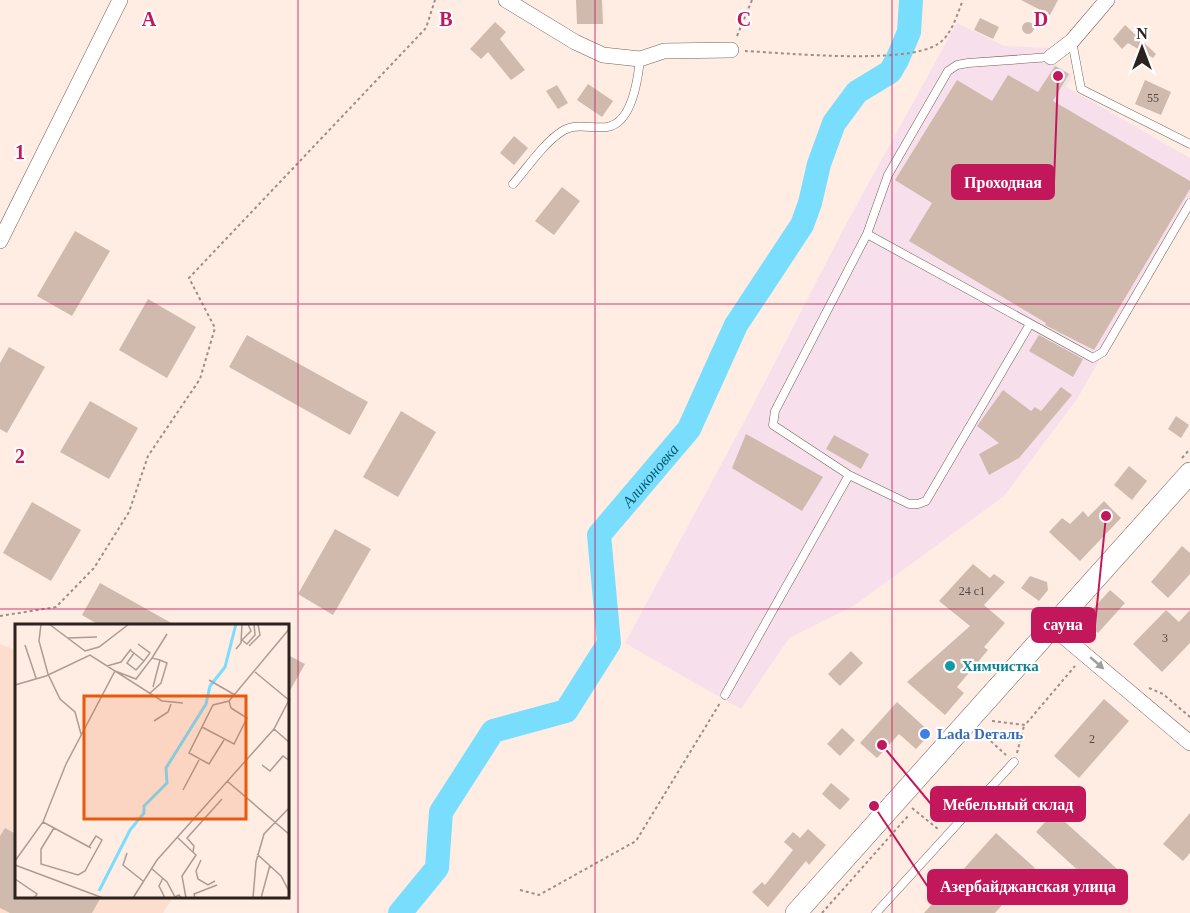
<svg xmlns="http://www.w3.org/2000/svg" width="1190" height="913" font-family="'Times New Roman',serif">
<rect width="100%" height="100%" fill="#ffece2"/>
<path fill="#f7dfeb" d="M 957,23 L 1004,46 L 1049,48 L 1055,64 L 1072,75 L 1066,87 L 1190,158 L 1190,201 L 1077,399 L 1004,496 L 855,605 L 789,638 L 741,709 L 625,643 L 750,411 L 844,228 Z"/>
<path fill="#fcdece" d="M 0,644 L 16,650 L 16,896 L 173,897 L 163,913 L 0,913 Z"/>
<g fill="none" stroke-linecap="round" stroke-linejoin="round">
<path stroke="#79defd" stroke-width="24" id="s1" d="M 400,913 L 437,868 L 441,812 L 493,731 L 566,711 L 609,643 L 599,535 L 689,429 L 736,325 L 802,225 L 810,203 L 819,164 L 834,123 L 857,92 L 890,72 L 897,60 L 909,32 L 911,0"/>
</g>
<path fill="#d0baae" d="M 576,0 L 602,0 L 603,24 L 577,24 Z
M 1021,0 L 1058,0 L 1050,15 Z
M 980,18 L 999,27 L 993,39 L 974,30 Z
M 495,22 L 506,32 L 500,39 L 525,70 L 511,80 L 488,52 L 481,59 L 470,49 Z
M1022 28a6 6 0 1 1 12 0a6 6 0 1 1-12 0Z
M 1125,25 L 1156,54 L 1153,58 L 1128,43 L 1122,49 L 1113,39 Z
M 1055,66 L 1069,74 L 1053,101 L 1190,181 L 1190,189 L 1094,350 L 1045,325 L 1046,323 L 909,241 L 932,203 L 895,180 L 957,80 L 992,101 L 1008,75 L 1038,92 Z
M 1145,80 L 1171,92 L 1161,115 L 1135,104 Z
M 588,84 L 613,101 L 602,117 L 577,100 Z
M 557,85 L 568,103 L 558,109 L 546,91 Z
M 514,136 L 528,148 L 514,165 L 500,153 Z
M 562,187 L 580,201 L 554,235 L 535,221 Z
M 75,231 L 110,251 L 72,316 L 37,296 Z
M 148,299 L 196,327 L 167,378 L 119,350 Z
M 247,335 L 368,402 L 350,435 L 229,367 Z
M 1039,335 L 1083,359 L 1073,377 L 1029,351 Z
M 9,347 L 45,367 L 7,433 L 0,429 L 0,363 Z
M 1061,387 L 1072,395 L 1019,458 L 989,475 L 979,454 L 999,443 L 977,426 L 1003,390 L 1031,411 L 1035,407 L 1041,411 Z
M 90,401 L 138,428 L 109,479 L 60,452 Z
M 401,411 L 436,432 L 398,497 L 363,477 Z
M 1176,416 L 1189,425 L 1181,438 L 1168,429 Z
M 746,434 L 823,477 L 802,511 L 732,468 Z
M 834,435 L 869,454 L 861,469 L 826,449 Z
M 1129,466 L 1147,481 L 1132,500 L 1114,485 Z
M 1104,501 L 1121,518 L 1080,561 L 1049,532 L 1062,518 L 1070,524 L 1083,511 L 1088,517 Z
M 32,502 L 81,530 L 51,581 L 3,553 Z
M 335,529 L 371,549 L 333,615 L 298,594 Z
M 1182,546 L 1190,553 L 1190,574 L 1168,598 L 1151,582 Z
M 973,564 L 990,578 L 994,574 L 1005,582 L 984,605 L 1005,623 L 984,647 L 988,650 L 957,687 L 964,693 L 945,715 L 907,682 L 970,626 L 939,601 Z
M 1030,576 L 1047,582 L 1048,590 L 1039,601 L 1021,588 Z
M 100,583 L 175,625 L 99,625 L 82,615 Z
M 1110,590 L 1125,603 L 1098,633 L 1083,620 Z
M 1166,610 L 1179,622 L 1190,610 L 1190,643 L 1162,672 L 1133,644 Z
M 851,651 L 863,663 L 840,686 L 828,674 Z
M 288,655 L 305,664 L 288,694 Z
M 1104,699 L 1129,721 L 1079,778 L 1054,756 Z
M 897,702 L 931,733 L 916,749 L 899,734 L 877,758 L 860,743 Z
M 842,728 L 855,740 L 840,756 L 827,744 Z
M 831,783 L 850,799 L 840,810 L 822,794 Z
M 1054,812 L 1125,876 L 1107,897 L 1036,832 Z
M 1190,813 L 1190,853 L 1183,861 L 1163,844 Z
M 5,828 L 16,834 L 16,897 L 101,897 L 92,913 L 10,913 L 0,908 L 0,836 Z
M 808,829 L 826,845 L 809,865 L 806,861 L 768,907 L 752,892 L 762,882 L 765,885 L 793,850 L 784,842 L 793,832 L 800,838 Z
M 996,833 L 1035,868 L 995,913 L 924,913 Z"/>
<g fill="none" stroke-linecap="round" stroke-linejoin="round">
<g stroke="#756257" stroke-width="9">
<path id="lane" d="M 1072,41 L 1081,89 L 1190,144
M 513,184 C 528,167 543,144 561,132 C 575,122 591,129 607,127 C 632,123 638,79 640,59
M 867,234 L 1093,358 L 1103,352 L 1190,203
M 1030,324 L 926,501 L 918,504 L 909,504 L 849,475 L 773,425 L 775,411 L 867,234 L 888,175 L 948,71 L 957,65 L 968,63 L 1051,57
M 725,695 L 849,475
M 876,913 L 1014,762"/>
</g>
<g stroke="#756257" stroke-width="16">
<path id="street" d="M 506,0 L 575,42 L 603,55 L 640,59 L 664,51 L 731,50
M 1051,57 L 1072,41 L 1107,0
M 0,241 L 120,0
M 1051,626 L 1190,743"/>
</g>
<g stroke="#756257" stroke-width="22">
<path id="secondary" d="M 796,913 L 1190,473"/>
</g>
<path stroke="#9d8f88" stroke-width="2" stroke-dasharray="3 3" stroke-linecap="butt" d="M 737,36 L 752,0
M 745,51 C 787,53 906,65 938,44 C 952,35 957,14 963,0
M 1182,458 L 1190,449
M 0,616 L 56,607 L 94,568 L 129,512 L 148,456 L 200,379 L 215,328 L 189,278 L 426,28 L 435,0
M 1081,622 L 1091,633 L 1092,642
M 1149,688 L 1163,694 L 1190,717
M 992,721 L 1025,725 L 1075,666
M 982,733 L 1006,755
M 1017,753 L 1024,726
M 912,808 L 938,829
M 520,890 L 539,895 L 636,841 L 720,703
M 822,913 L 908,816"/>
<use href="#lane" stroke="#fff" stroke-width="8"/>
<use href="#street" stroke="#fff" stroke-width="15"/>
<use href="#secondary" stroke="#fff" stroke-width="21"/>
</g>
<defs><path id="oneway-solid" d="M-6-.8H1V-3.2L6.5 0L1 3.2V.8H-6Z" transform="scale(1.5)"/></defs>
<use fill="#a09c9a" href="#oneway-solid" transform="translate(1097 663) rotate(41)"/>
<path fill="none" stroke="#c2185b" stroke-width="1.5" stroke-opacity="0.55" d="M 298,0 L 298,913M 595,0 L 595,913M 892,0 L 892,913M 0,304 L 1190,304M 0,609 L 1190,609"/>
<circle fill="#0f9aa8" stroke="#fefefe" stroke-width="2" cx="950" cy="666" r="6"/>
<circle fill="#3f7fe0" stroke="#fefefe" stroke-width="2" cx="925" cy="734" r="6"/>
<g text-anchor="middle" stroke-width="4.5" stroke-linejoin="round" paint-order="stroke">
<g font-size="12" fill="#554943">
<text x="1153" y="102">55</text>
<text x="972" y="595">24 с1</text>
<text x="1165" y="642">3</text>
<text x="1092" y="743">2</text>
</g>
<g font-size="15" font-weight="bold" fill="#0d838f" stroke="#fefefe" text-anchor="start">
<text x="962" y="671">Химчистка</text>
</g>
<g font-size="15" font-weight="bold" fill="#366cbe" stroke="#fefefe" text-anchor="start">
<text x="937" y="739">Lada Dеталь</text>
</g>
<g font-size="16" font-style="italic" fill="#025d72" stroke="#fefefe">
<text dy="6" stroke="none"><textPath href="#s1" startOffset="554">Аликоновка</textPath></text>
</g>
</g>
<g transform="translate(15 624)">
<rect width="274" height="274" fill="#ffece2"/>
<path fill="none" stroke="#79defd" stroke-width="3" d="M 84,267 L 115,206 L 129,189 L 129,182 L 152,159 L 151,144 L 191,80 L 195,62 L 210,43 L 221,0"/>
<path fill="none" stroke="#ab9c94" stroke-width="1.5" d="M 26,0 L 24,17 L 33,50 L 45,75 L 60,88 L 66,110M 34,0 L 70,27 L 84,23 L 114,0M 52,14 L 82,13M 227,16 L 232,20 L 240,11 L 239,0M 227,16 L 236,7 L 233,0M 10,21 L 21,54M 234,22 L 245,11 L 243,0M 221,25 L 226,19 L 227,0M 115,26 L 129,37 L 135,29 L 123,20M 119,29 L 112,39 L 121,46 L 129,37M 137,34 L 152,10M 92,42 L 106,38 L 116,25M 240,48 L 275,77M 194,56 L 220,71M 0,61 L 31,52 L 75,31 L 147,77 L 168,79M 134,70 L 146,59 L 152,39 L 145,36 L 138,63M 139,97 L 153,88 L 156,80M 187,103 L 219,120 L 232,94 L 216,84 L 214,77M 259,105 L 275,119M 209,116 L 194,140 L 174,129 L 198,81 L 214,77 L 275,4M 247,141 L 255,147 L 268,132 L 275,137M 212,157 L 275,211M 168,166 L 184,136M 28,198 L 76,224M 39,204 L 26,225 L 26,240 L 63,251 L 70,247 L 87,216 L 81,212 L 74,223M 162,213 L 181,231 L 167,252 L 171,274M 178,228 L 179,222 L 172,214 L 207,175M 112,229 L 108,241 L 128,257M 242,230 L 266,252 L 275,269M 186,236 L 181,247 L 183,255 L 193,261 L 200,257M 0,237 L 28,198 L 51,140 L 100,47 L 121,55 L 137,34 L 145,36M 0,241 L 88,274M 136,244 L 152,258 L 160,273 L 164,271 L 166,274M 148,254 L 144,262 L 150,274M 0,255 L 22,270 L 19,274M 118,274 L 142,236 L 259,105 L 275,74M 180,274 L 179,270 L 202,261M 238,274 L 241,238 L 249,210 L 275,183M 246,274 L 255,241"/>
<path fill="#e8590c" fill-opacity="0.15" stroke="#e8590c" stroke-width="3" d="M 69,72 L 231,72 L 231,195 L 69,195 Z"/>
<rect width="274" height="274" fill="none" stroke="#2c231f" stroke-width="3"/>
</g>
<g font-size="20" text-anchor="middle" font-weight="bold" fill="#c2185b" stroke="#fefefe" stroke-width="4.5" stroke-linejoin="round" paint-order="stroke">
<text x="149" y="26">A</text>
<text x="446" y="26">B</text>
<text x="744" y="26">C</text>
<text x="1041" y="26">D</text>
<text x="20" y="159">1</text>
<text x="20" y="463">2</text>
</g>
<path fill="none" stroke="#c2185b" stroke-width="2" d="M1058 76L1054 182M1106 516L1095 625M882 745L931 804M874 806L928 887"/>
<g fill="#c2185b" stroke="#fefefe" stroke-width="2">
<circle cx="1058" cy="76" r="6"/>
<circle cx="1106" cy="516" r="6"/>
<circle cx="882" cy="745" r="6"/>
<circle cx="874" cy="806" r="6"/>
</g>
<g fill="#c2185b" stroke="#c2185b" stroke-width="2">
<rect x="952" y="165" width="102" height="34" rx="6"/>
<rect x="1032" y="608" width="63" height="34" rx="6"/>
<rect x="931" y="787" width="154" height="34" rx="6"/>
<rect x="928" y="870" width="199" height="34" rx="6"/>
</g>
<g font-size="16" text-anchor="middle" font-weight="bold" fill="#fff">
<text x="1003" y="188">Проходная</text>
<text x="1063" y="630">сауна</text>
<text x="1008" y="810">Мебельный склад</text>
<text x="1028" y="892">Азербайджанская улица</text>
</g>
<g transform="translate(1142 48)" stroke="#fefefe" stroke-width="4.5" paint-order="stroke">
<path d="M0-4.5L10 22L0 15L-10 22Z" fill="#2c231f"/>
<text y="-9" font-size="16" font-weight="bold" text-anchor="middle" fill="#2c231f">N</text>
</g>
</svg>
